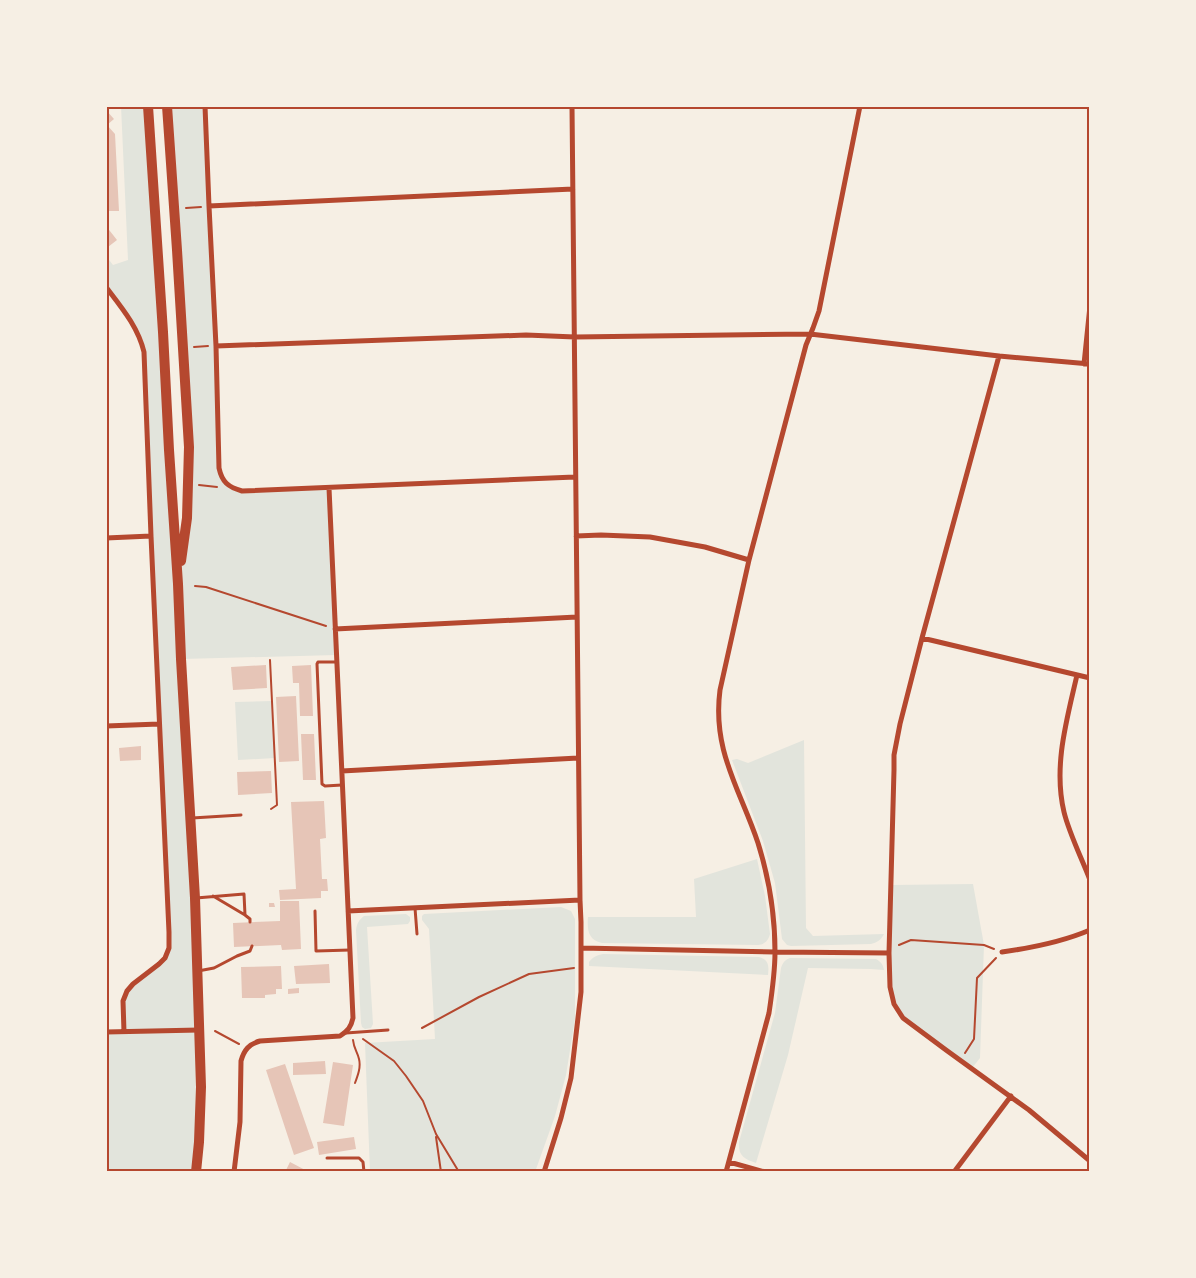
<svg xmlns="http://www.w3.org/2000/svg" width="1196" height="1278" font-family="Lato,sans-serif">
<rect width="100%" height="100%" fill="#f6efe4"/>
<path fill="#e2e4dc" d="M 121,106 L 148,106 L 178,581 L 189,447 L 167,106 L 205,106 L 221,478 L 242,491 L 329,488 L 336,655 L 182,659 L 195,898 L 196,1172 L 106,1172 L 106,1032 L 124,1032 L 123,1008 L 127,991 L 159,964 L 169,948 L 141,340 L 106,287 L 106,256 L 113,265 L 128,260 Z
M 272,701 L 275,758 L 238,760 L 235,702 Z
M 804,740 L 806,928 L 813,936 L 884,934 C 881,940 878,942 871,944 L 791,946 L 787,945 L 782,939 L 775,883 L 763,841 L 732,760 L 737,759 L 748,763 Z
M 757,859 L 765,896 L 770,934 C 768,941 765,944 758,945 L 602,943 C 588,940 587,930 588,917 L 696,917 L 694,879 Z
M 973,884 L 984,945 L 980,1058 L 972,1068 L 903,1016 L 891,992 L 892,885 Z
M 561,907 L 571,911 L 575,919 L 575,1019 L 566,1075 L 555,1116 L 535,1172 L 370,1172 L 365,1043 L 435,1039 L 429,929 L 422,920 L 422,916 L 424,914 Z
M 406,914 L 410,917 L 410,921 L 408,924 L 367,927 L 373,1024 L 371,1028 L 365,1029 L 362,1027 L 361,1023 L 356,930 C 357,923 359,920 364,916 Z
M 603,954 L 759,957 C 769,960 769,966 768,975 L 589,966 L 589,962 C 593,957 597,955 603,954 Z
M 790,958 L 876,959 C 881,962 883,964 884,970 L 871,969 L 808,968 L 788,1055 L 756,1163 C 744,1159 738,1156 739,1142 L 775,1013 L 781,968 C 783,962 785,960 790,958 Z"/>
<path fill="#e6c5b7" d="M 106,110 L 114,119 L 107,125 L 115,134 L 119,211 L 106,211 Z
M 106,226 L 117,240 L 108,247 L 106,244 Z
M 266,665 L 267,688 L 233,690 L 231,667 Z
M 311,665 L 313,716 L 300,716 L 299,683 L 293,683 L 292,666 Z
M 296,696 L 299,761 L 279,762 L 276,697 Z
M 301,734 L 314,734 L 316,780 L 303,780 Z
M 141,746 L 141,760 L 120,761 L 119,748 Z
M 271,771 L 272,793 L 238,795 L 237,772 Z
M 324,801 L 326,838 L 320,839 L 322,879 L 327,879 L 328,891 L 321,891 L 321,898 L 280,900 L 279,890 L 296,889 L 291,802 Z
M 280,901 L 299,901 L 301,949 L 282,950 L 281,945 L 234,947 L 233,923 L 280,921 Z
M 269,903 L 274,903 L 275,907 L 269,907 Z
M 329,964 L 330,983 L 296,984 L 294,966 Z
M 281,966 L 282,989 L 276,989 L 276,994 L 265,995 L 265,998 L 242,998 L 241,967 Z
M 299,988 L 299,993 L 288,994 L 288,989 Z
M 325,1061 L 326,1074 L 293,1075 L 293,1063 Z
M 333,1062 L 353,1065 L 344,1126 L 323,1123 Z
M 285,1064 L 314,1148 L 294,1155 L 266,1070 Z
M 354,1137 L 356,1149 L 319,1155 L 317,1142 Z
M 290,1162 L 309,1172 L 285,1172 Z"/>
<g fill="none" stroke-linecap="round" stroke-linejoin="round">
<path stroke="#b5482f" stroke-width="2" d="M 186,208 L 201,207
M 194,347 L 208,346
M 199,485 L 217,487
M 195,586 L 206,587 L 326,626
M 270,660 L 277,805 L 271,809
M 899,945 L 911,940 L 984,945 L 994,949
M 422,1028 L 479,997 L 529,974 L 574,968
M 215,1031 L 239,1044
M 363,1039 L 394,1061 L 406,1076 L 423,1101 L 436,1134 L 459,1172
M 353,1040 C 354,1049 357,1051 359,1059 C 361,1067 358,1075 355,1083
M 965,1053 L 974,1039 L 977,978 L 996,958
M 436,1137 L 441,1172"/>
<path stroke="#b5482f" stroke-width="3" d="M 337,662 L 318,662 L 317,664 L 322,784 L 325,786 L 342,785
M 192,818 L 241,815
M 213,896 L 245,915 L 250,919 L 250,922
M 196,898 L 244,894 L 245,915
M 415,908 L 417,934
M 315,911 L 316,951 L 350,950
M 198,971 L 214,968 L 237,956 L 250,951 L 252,946
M 346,1033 L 388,1030
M 327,1158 L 359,1158 L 363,1162 L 364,1172"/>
<path stroke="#b5482f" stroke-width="5" d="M 205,106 L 209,206 L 216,346 L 219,468 C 222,482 228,487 242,491 L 575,477
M 209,206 L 573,189
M 106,287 C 122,308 138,327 144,352 L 151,536 L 169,932 L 169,948 L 165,958 L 159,964 L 133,984 L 127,991 L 123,1001 L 124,1032
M 216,346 L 526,335 L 575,337 L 810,334 L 999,356 L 1090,364
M 999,356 L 922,638 L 900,724 L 894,755 L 894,770 L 889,953 L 890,987 L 894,1004 L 903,1018 L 946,1050 L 1029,1110 L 1090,1161
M 1084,364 L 1090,306
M 576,536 L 601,535 L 650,537 L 705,547 L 749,560
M 106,538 L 151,536
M 335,629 L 577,617
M 922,638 L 1090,678
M 1077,675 C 1067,719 1053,766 1064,812 C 1069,833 1082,859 1090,880
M 106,726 L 159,724
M 342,771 L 578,758
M 348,911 L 580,900
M 581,948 L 775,952 L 889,953
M 1002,952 C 1031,948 1062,942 1090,930
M 106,1032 L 199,1030
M 729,1162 L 765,1172
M 234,1172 L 240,1122 L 241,1061 C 244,1050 249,1044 260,1041 L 340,1036 C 348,1031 351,1027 353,1018 L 329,488
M 544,1172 L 561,1118 L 571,1078 L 581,992 L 581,922 L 580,900 L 572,106
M 726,1172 L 769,1013 C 772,993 775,973 775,952 C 775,916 769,878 758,843 C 740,789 712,751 720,690 L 749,560 L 806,345 L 813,328 L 819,311 L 860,106
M 954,1172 L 1011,1096"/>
<path stroke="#b5482f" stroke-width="10" d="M 148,106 L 163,332 L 169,450 L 178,584 L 181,659 L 195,898 L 201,1087 L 199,1142 L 196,1172
M 167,106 L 177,250 L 189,447 L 187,518 L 181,561"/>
</g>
<rect width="1196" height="1278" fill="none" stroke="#f6efe4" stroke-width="215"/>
<rect x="108" y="108" width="980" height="1062" fill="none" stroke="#b5482f" stroke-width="2"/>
</svg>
